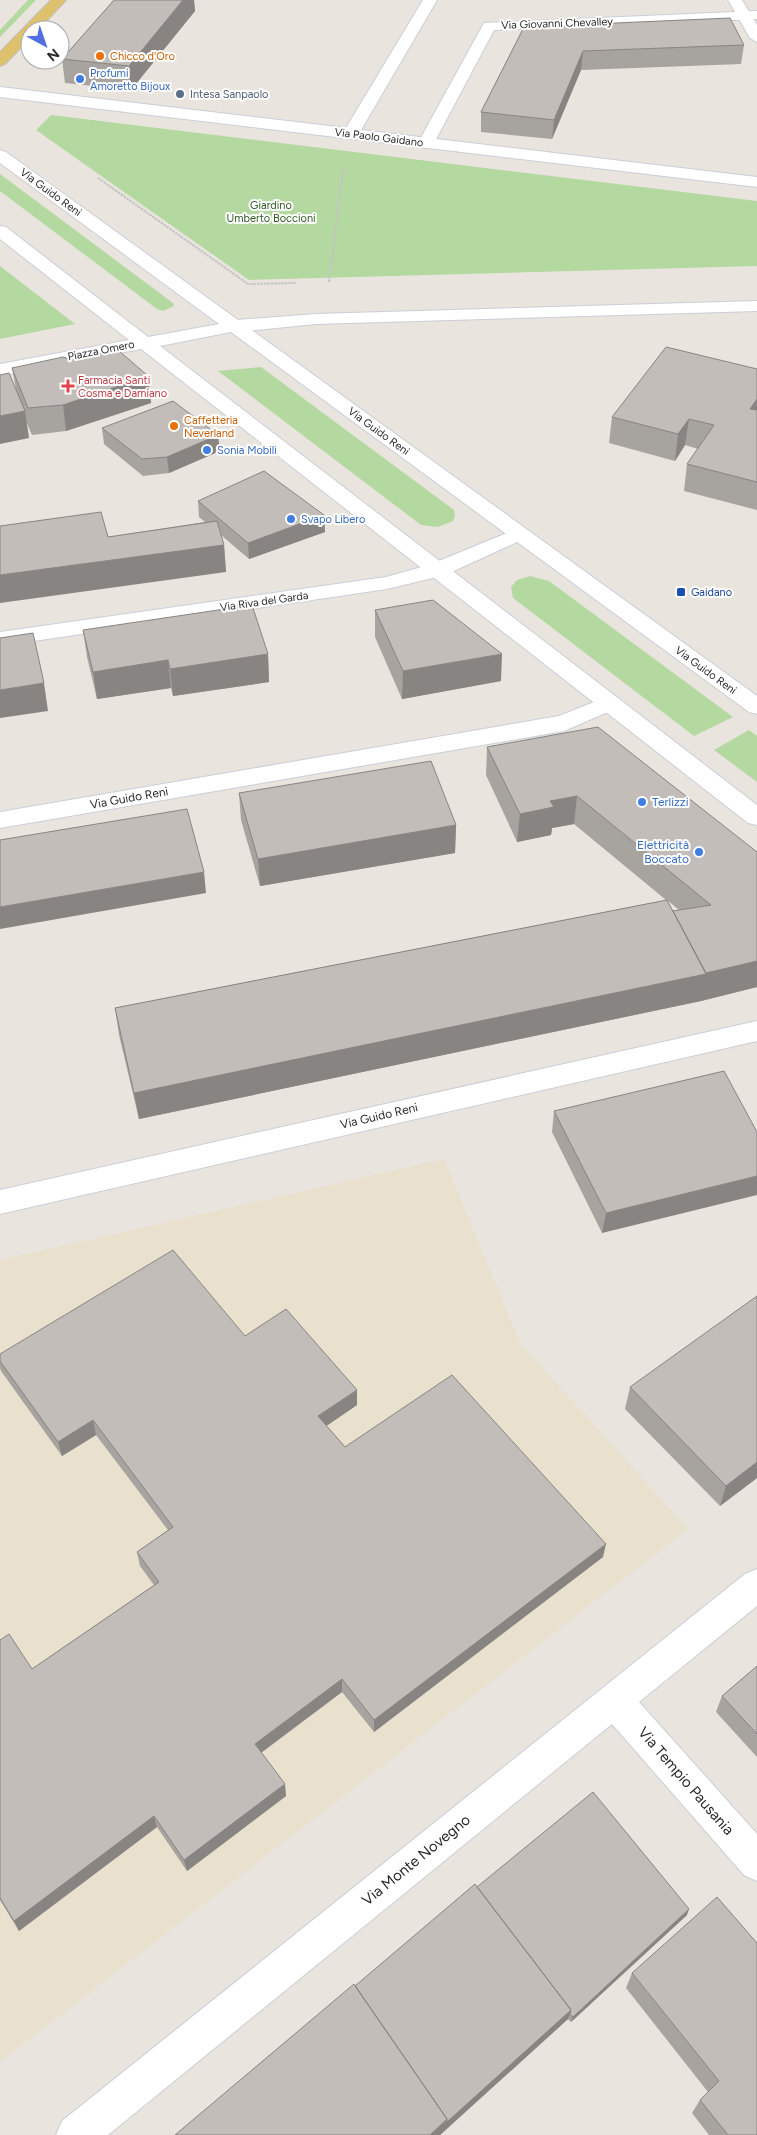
<svg xmlns="http://www.w3.org/2000/svg" width="757" height="2135" font-family="Figtree,sans-serif">
<rect width="100%" height="100%" fill="#e9e4dd"/>
<path fill="#e9e0ce" d="M 444,1159 L 520,1343 L 688,1529 L 0,2062 L 0,1260 Z"/>
<path fill="#b4d9a0" d="M 28,0 L 36,0 L 0,37 L 0,30 Z
M 51,115 L 757,201 L 757,266 L 249,280 L 36,130 Z
M 0,174 L 173,303 L 174,306 L 163,311 L 157,309 L 0,191 Z
M 0,266 L 75,324 L 0,339 Z
M 261,367 L 454,510 L 455,515 L 453,521 L 438,527 L 421,525 L 218,371 Z
M 530,576 L 549,581 L 733,717 L 694,736 L 513,598 L 511,587 L 517,580 Z
M 749,730 L 757,736 L 757,782 L 714,750 Z"/>
<g fill="none" stroke-linecap="round" stroke-linejoin="round">
<g stroke="#cbced9" stroke-width="2">
<path id="lane" d="M 757,11 L 757,19 L 494,30 L 434,143 L 426,148 L 418,143 L 484,23 Z"/>
</g>
<g stroke="#cbced9" stroke-width="2">
<path id="street" d="M 423,0 L 437,0 L 361,130 L 757,177 L 757,187 L 0,97 L 0,87 L 346,128 Z
M 728,0 L 742,0 L 757,25 L 757,42 L 750,38 Z
M 757,301 L 757,311 L 316,324 L 236,332 L 230,330 L 227,326 L 230,322 L 236,320 L 316,314 Z
M 519,528 L 526,530 L 529,534 L 526,538 L 445,575 L 387,589 L 0,646 L 0,632 L 386,577 L 429,565 Z
M 609,696 L 617,698 L 620,703 L 617,708 L 564,731 L 0,828 L 0,812 L 559,716 Z
M 757,1021 L 757,1041 L 0,1214 L 0,1190 Z
M 757,1569 L 757,1606 L 639,1702 L 757,1834 L 757,1881 L 744,1875 L 612,1724 L 108,2135 L 56,2135 L 62,2121 L 745,1574 Z"/>
</g>
<g stroke="#cbced9" stroke-width="2">
<path id="secondary" d="M 0,150 L 6,152 L 757,696 L 757,714 L 749,712 L 231,332 L 160,346 L 757,805 L 757,825 L 748,823 L 141,349 L 0,376 L 0,364 L 129,340 L 0,239 L 0,226 L 6,227 L 148,337 L 219,324 L 0,163 Z"/>
</g>
<g stroke="#c3c3c3" stroke-width="2">
<path id="primary" d="M 51,0 L 66,0 L 38,30 L 30,30 L 30,38 L 5,64 L 0,66 L 0,52 Z"/>
</g>
<path stroke="#c3c3c3" stroke-width="2" stroke-dasharray="2.5 1" stroke-linecap="butt" d="M 98,178 L 248,284 L 296,283
M 329,282 L 343,168"/>
<use href="#lane" fill="#fff" fill-rule="evenodd"/>
<use href="#street" fill="#fff" fill-rule="evenodd"/>
<use href="#secondary" fill="#fff" fill-rule="evenodd"/>
<use href="#primary" fill="#dec16c" fill-rule="evenodd"/>
</g>
<path fill="#a7a39f" fill-rule="evenodd" d="M 114,0 L 194,0 L 195,11 L 131,90 L 65,83 L 62,59 Z
M 524,27 L 744,45 L 741,64 L 581,70 L 552,139 L 481,132 L 481,112 Z
M 73,360 L 148,376 L 151,403 L 66,431 L 32,435 L 26,421 L 29,438 L 16,389 L 12,368 Z
M 757,369 L 757,510 L 684,491 L 687,464 L 698,449 L 685,445 L 675,461 L 609,443 L 612,417 Z
M 102,428 L 220,451 L 169,473 L 143,476 L 104,444 Z
M 198,501 L 324,515 L 325,532 L 249,559 L 221,535 L 224,545 L 226,572 L 108,537 L 205,522 L 199,517 Z
M 375,610 L 501,681 L 402,699 L 375,637 Z
M 83,630 L 268,654 L 269,682 L 173,696 L 171,688 L 97,699 L 87,657 Z
M 487,747 L 757,852 L 757,987 L 701,1001 L 139,1119 L 119,1035 L 115,1008 L 666,900 L 574,824 L 552,828 L 551,835 L 517,842 L 486,775 ZM 667,900 L 679,910 L 673,911 Z
M 239,793 L 456,825 L 455,853 L 260,886 L 241,820 Z
M 554,1111 L 757,1132 L 602,1233 L 552,1132 Z
M 245,1336 L 357,1405 L 326,1426 L 345,1447 L 603,1557 L 374,1732 L 342,1692 L 261,1752 L 286,1796 L 187,1871 L 157,1827 L 19,1931 L 0,1900 L 0,1640 L 32,1669 L 154,1585 L 140,1566 L 137,1552 L 168,1530 L 96,1435 L 62,1456 L 1,1371 L 0,1368 L 0,1354 Z
M 630,1387 L 757,1478 L 720,1506 L 625,1409 Z
M 757,1666 L 757,1757 L 716,1712 L 722,1696 Z
M 477,1887 L 687,1915 L 571,2022 L 568,2019 L 440,2135 L 175,2135 L 355,1986 Z
M 757,1943 L 757,2135 L 709,2135 L 692,2113 L 700,2100 L 708,2092 L 626,1988 L 632,1973 Z"/>
<path fill="#888482" d="M 183,0 L 194,0 L 195,11 L 131,90 L 129,66 Z
M 583,51 L 581,70 L 552,139 L 554,120 Z
M 148,376 L 151,403 L 66,431 L 63,405 Z
M 757,399 L 757,419 L 750,409 Z
M 25,411 L 29,438 L 0,444 L 0,416 Z
M 689,419 L 685,445 L 675,461 L 678,434 Z
M 218,435 L 220,451 L 169,473 L 167,457 Z
M 324,515 L 325,532 L 249,559 L 248,543 Z
M 224,545 L 226,572 L 0,603 L 0,575 Z
M 268,654 L 269,682 L 173,696 L 170,669 Z
M 502,654 L 501,681 L 402,699 L 403,671 Z
M 168,660 L 171,688 L 97,699 L 93,672 Z
M 44,683 L 48,711 L 0,718 L 0,690 Z
M 577,796 L 574,824 L 552,828 L 551,835 L 517,842 L 520,814 L 550,801 Z
M 456,825 L 455,853 L 260,886 L 258,859 Z
M 204,872 L 206,893 L 0,929 L 0,907 Z
M 757,961 L 757,987 L 701,1001 L 139,1119 L 134,1093 L 706,973 Z
M 757,1176 L 757,1195 L 602,1233 L 606,1213 Z
M 357,1390 L 357,1405 L 319,1431 L 318,1416 Z
M 93,1420 L 96,1435 L 62,1456 L 58,1442 Z
M 757,1462 L 757,1478 L 720,1506 L 726,1486 Z
M 606,1544 L 603,1557 L 374,1732 L 374,1720 Z
M 342,1679 L 342,1692 L 257,1756 L 255,1744 Z
M 285,1784 L 286,1796 L 187,1871 L 184,1860 Z
M 154,1816 L 157,1827 L 19,1931 L 14,1921 Z
M 689,1909 L 687,1915 L 571,2022 L 573,2017 Z
M 571,2010 L 568,2019 L 440,2135 L 430,2135 Z"/>
<path fill="#c2bdb9" stroke="#888482" d="M 114,0 L 183,0 L 129,66 L 62,59 Z
M 730,18 L 744,45 L 583,51 L 554,120 L 481,112 L 524,27 Z
M 666,347 L 757,369 L 757,399 L 750,409 L 757,410 L 757,482 L 687,464 L 714,425 L 689,419 L 678,434 L 612,417 Z
M 118,350 L 148,376 L 63,405 L 28,408 L 12,368 L 63,357 L 73,360 Z
M 9,373 L 25,411 L 0,416 L 0,375 Z
M 173,401 L 218,435 L 167,457 L 142,459 L 102,428 Z
M 264,471 L 324,515 L 248,543 L 198,501 Z
M 101,512 L 108,537 L 217,521 L 224,545 L 0,575 L 0,526 Z
M 433,600 L 502,654 L 403,671 L 375,610 Z
M 252,605 L 268,654 L 170,669 L 168,660 L 93,672 L 83,630 Z
M 33,633 L 44,683 L 0,690 L 0,638 Z
M 598,727 L 757,852 L 757,961 L 706,973 L 673,911 L 711,905 L 577,796 L 550,801 L 554,807 L 520,814 L 487,747 Z
M 431,761 L 456,825 L 258,859 L 239,793 Z
M 187,809 L 204,872 L 0,907 L 0,840 Z
M 667,900 L 706,974 L 134,1093 L 115,1008 Z
M 724,1071 L 757,1132 L 757,1176 L 606,1213 L 554,1111 Z
M 173,1250 L 245,1336 L 286,1309 L 357,1390 L 318,1416 L 345,1447 L 452,1375 L 606,1544 L 374,1720 L 342,1679 L 255,1744 L 285,1784 L 184,1860 L 154,1816 L 14,1921 L 0,1898 L 0,1640 L 9,1634 L 32,1669 L 159,1582 L 137,1552 L 173,1527 L 93,1420 L 58,1442 L 0,1361 L 0,1354 Z
M 757,1296 L 757,1462 L 726,1486 L 630,1387 Z
M 757,1666 L 757,1734 L 722,1696 Z
M 593,1792 L 689,1909 L 573,2017 L 570,2014 L 571,2010 L 477,1887 Z
M 475,1884 L 571,2010 L 447,2122 L 447,2119 L 355,1986 Z
M 717,1897 L 757,1943 L 757,2135 L 728,2135 L 700,2100 L 719,2081 L 632,1973 Z
M 354,1984 L 447,2119 L 430,2135 L 175,2135 Z"/>
<g fill="#e8710a" stroke="#fff" stroke-width="2">
<circle cx="100" cy="56" r="5"/>
<circle cx="174" cy="426" r="5"/>
</g>
<g fill="#3f7fe0" stroke="#fff" stroke-width="2">
<circle cx="80" cy="79" r="5"/>
<circle cx="207" cy="450" r="5"/>
<circle cx="291" cy="519" r="5"/>
<circle cx="642" cy="802" r="5"/>
<circle cx="699" cy="852" r="5"/>
</g>
<circle fill="#5c6f8a" stroke="#fff" stroke-width="2" cx="180" cy="94" r="5"/>
<path fill="#e0444e" stroke="#fff" stroke-width="2" d="M65.5 378.5h5v5h5v5h-5v5h-5v-5h-5v-5h5z"/>
<rect fill="#1a4fb4" stroke="#fff" stroke-width="2" x="676" y="587" width="10" height="10" rx="2.5"/>
<g text-anchor="middle" stroke-width="4" stroke-linejoin="round" paint-order="stroke">
<g font-size="11" fill="#292929" stroke="#fff">
<text transform="translate(557 23) rotate(-2)" y="4">Via Giovanni Chevalley</text>
<text transform="translate(379 137) rotate(7)" y="4">Via Paolo Gaidano</text>
<text transform="translate(51 192) rotate(36)" y="4">Via Guido Reni</text>
<text transform="translate(101 350) rotate(-11)" y="4">Piazza Omero</text>
<text transform="translate(379 431) rotate(36)" y="4">Via Guido Reni</text>
<text transform="translate(264 601) rotate(-8)" y="4">Via Riva del Garda</text>
<text transform="translate(706 670) rotate(36)" y="4">Via Guido Reni</text>
</g>
<g font-size="11" fill="#c56008" stroke="#fff" text-anchor="start">
<text x="110" y="60">Chicco d'Oro</text>
<text x="184" y="424">Caffetteria<tspan x="184" dy="13">Neverland</tspan></text>
</g>
<g font-size="11" fill="#366cbe" stroke="#fff" text-anchor="start">
<text x="90" y="77">Profumi<tspan x="90" dy="13">Amoretto Bijoux</tspan></text>
<text x="217" y="454">Sonia Mobili</text>
<text x="301" y="523">Svapo Libero</text>
</g>
<g font-size="11" fill="#4e5e75" stroke="#fff" text-anchor="start">
<text x="190" y="98">Intesa Sanpaolo</text>
</g>
<g font-size="11" fill="#305c23" stroke="#fff">
<text x="271" y="209">Giardino<tspan x="271" dy="13">Umberto Boccioni</tspan></text>
</g>
<g font-size="11" fill="#be3a42" stroke="#fff" text-anchor="start">
<text x="78" y="384">Farmacia Santi<tspan x="78" dy="13">Cosma e Damiano</tspan></text>
</g>
<g font-size="11" fill="#164399" stroke="#fff" text-anchor="start">
<text x="691" y="596">Gaidano</text>
</g>
<g font-size="12" fill="#292929" stroke="#fff">
<text transform="translate(129 798) rotate(-10)" y="4">Via Guido Reni</text>
<text transform="translate(379 1116) rotate(-13)" y="4">Via Guido Reni</text>
</g>
<g font-size="12" fill="#366cbe" stroke="#fff" text-anchor="start">
<text x="652" y="806">Terlizzi</text>
<text x="689" y="849" text-anchor="end">Elettricità<tspan x="689" dy="14">Boccato</tspan></text>
</g>
<g font-size="15" fill="#292929" stroke="#fff">
<text transform="translate(686 1781) rotate(49)" y="5">Via Tempio Pausania</text>
<text transform="translate(416 1860) rotate(-39)" y="5">Via Monte Novegno</text>
</g>
</g>
<g transform="translate(45 45) rotate(140)"><circle r="24" fill="#ffffff" stroke="#a9a9a9"/>
<path d="M0-4L9 19L0 12L-9 19Z" fill="#506fe3"/>
<text y="-8" font-size="14" font-weight="bold" text-anchor="middle" fill="#292929">N</text>
</g>
</svg>
